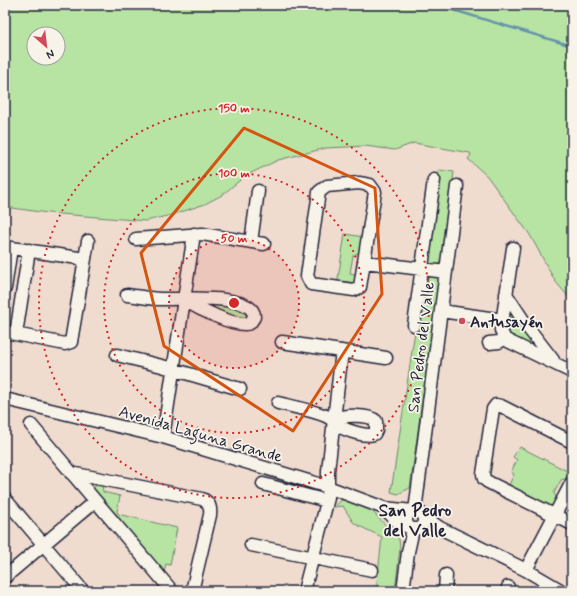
<svg xmlns="http://www.w3.org/2000/svg" width="577" height="596" font-family="Mynerve,sans-serif">
<rect width="100%" height="100%" fill="#efdccf"/>
<filter id="ink" filterUnits="userSpaceOnUse"><feTurbulence type="fractalNoise" baseFrequency=".025" numOctaves="2"/><feDisplacementMap in="SourceGraphic" scale="8" xChannelSelector="R" yChannelSelector="G"/><feConvolveMatrix kernelMatrix="1 2 1 2 8 2 1 2 1" color-interpolation-filters="sRGB"/></filter>
<g filter="url(#ink)">
<path fill="#b7e4a2" stroke="#6c836e" fill-rule="evenodd" d="M 5,5 L 572,5 L 572,301 L 555,281 L 530,235 L 487,176 L 468,159 L 471,155 L 470,153 L 414,143 L 395,150 L 365,146 L 326,148 L 278,160 L 245,176 L 222,195 L 205,204 L 175,214 L 146,221 L 48,213 L 5,207 ZM 34,34 L 58,34 L 58,58 L 34,58 Z
M 439,170 L 454,172 L 410,488 L 398,494 L 391,492 Z
M 345,234 L 364,237 L 361,251 L 353,256 L 350,273 L 358,275 L 356,284 L 337,285 Z
M 210,300 L 251,313 L 243,321 L 203,304 Z
M 509,309 L 544,354 L 507,335 L 505,326 Z
M 520,447 L 571,473 L 568,478 L 561,480 L 554,493 L 557,499 L 553,507 L 508,487 L 514,474 L 511,472 L 517,460 L 513,457 Z
M 96,485 L 102,485 L 103,492 L 120,496 L 117,511 L 118,514 L 177,528 L 170,565 L 166,564 L 164,573 L 91,491 Z
M 344,498 L 370,509 L 399,539 L 400,548 L 395,591 L 376,591 L 382,537 L 359,526 L 353,522 L 343,506 L 334,507 Z"/>
<g fill="none" stroke-linecap="round" stroke-linejoin="round">
<path stroke="#6691ab" stroke-width="2.5" d="M 437,5 L 572,46"/>
<g stroke="#22223b" stroke-width="15">
<path id="minor" d="M 359,183 L 370,185 L 375,192 L 360,287 L 354,290 L 311,284 L 307,276 L 319,192 L 327,186 Z
M 136,239 L 202,234 L 264,244
M 251,242 L 258,191
M 5,247 L 85,259
M 513,248 L 501,330 L 504,338 L 508,341 L 572,372
M 365,262 L 446,272
M 5,288 L 11,248
M 506,294 L 529,329 L 553,360
M 127,295 C 138,296 149,299 161,299 C 177,300 255,292 254,317 L 250,323 C 237,329 196,307 184,300
M 441,311 L 503,320
M 414,325 L 434,180
M 5,332 L 65,344 L 71,342 L 88,241
M 16,334 L 29,250
M 282,342 L 386,358
M 489,343 L 499,342 L 504,338
M 117,355 L 162,366 L 240,389
M 5,399 L 163,437 L 328,487 L 384,508 L 413,511
M 278,403 C 294,407 311,410 326,416 C 333,419 335,423 341,427 C 348,431 366,437 374,434 L 376,430 L 376,421 C 369,414 343,415 334,419
M 31,425 L 172,591
M 163,437 L 194,234
M 572,442 L 501,406 L 496,405 L 493,409 L 483,474 L 484,479 L 488,482 L 572,524
M 71,473 L 202,499 C 209,502 211,507 210,515 L 192,591
M 263,484 L 327,501
M 5,499 L 83,591
M 384,508 L 400,524 L 409,527
M 415,511 L 457,186
M406 520a9 9 0 1 1 18 0a9 9 0 1 1-18 0Z
M 422,515 L 440,528 L 526,570 L 562,591
M 251,545 L 372,570
M 526,570 L 572,482
M 5,577 L 95,501
M 304,591 L 328,498 L 328,471 L 342,351
M 403,591 L 408,552 L 413,529
M 445,591 L 446,575
M 507,591 L 508,587"/>
</g>
<use href="#minor" stroke="#f7f3e8" stroke-width="12"/>
</g>
</g>
<path fill="none" stroke="#d45411" stroke-width="3" stroke-linejoin="round" d="M 244,128 L 375,188 L 382,294 L 293,431 L 164,346 L 141,253 Z"/>
<circle cx="234" cy="303" r="65" fill="#d62828" fill-opacity=".12"/>
<g fill="none" stroke="#d62828" stroke-width="2" stroke-dasharray="2 4">
<circle cx="234" cy="303" r="65"/>
<circle cx="234" cy="303" r="130"/>
<circle cx="234" cy="303" r="195"/>
</g>
<circle fill="#d1495b" stroke="#f7f3e8" stroke-width="1.5" cx="462" cy="321" r="4"/>
<g text-anchor="middle" stroke-width="3.5" stroke-linejoin="round" paint-order="stroke">
<g font-size="16" font-weight="bold" fill="#22223b" stroke="#f7f3e8" text-anchor="start">
<text x="470" y="327">Antusayén</text>
</g>
<g font-size="16" fill="#22223b" stroke="#f7f3e8">
<text transform="translate(420 347) rotate(-83)" y="6">San Pedro del Valle</text>
<text transform="translate(201 433) rotate(16)" y="6">Avenida Laguna Grande</text>
</g>
<g font-size="17" font-weight="bold" fill="#22223b" stroke="#f7f3e8">
<text x="415" y="516">San Pedro<tspan x="415" dy="20">del Valle</tspan></text>
</g>
</g>
<circle cx="234" cy="303" r="6" fill="#d62828" stroke="#f7f3e8" stroke-width="2"/>
<g font-size="12" text-anchor="middle" font-weight="bold" fill="#d62828" stroke="#f7f3e8" stroke-width="3.5" stroke-linejoin="round" paint-order="stroke">
<text x="234" y="112">150 m</text>
<text x="234" y="177">100 m</text>
<text x="234" y="242">50 m</text>
</g>
<rect width="577" height="596" fill="none" stroke="#f7f3e8" stroke-width="20"/>
<rect x="10" y="10" width="557" height="576" fill="none" stroke="#22223b" stroke-width="1.5" filter="url(#ink)"/>
<g transform="translate(46 46) rotate(152)"><circle r="19" fill="#f7f3e8" stroke="#a29fa3"/>
<path d="M0-3L7 15L0 10L-7 15Z" fill="#d1495b"/>
<text y="-6" font-size="11" font-weight="bold" text-anchor="middle" fill="#22223b">N</text>
</g>
</svg>
